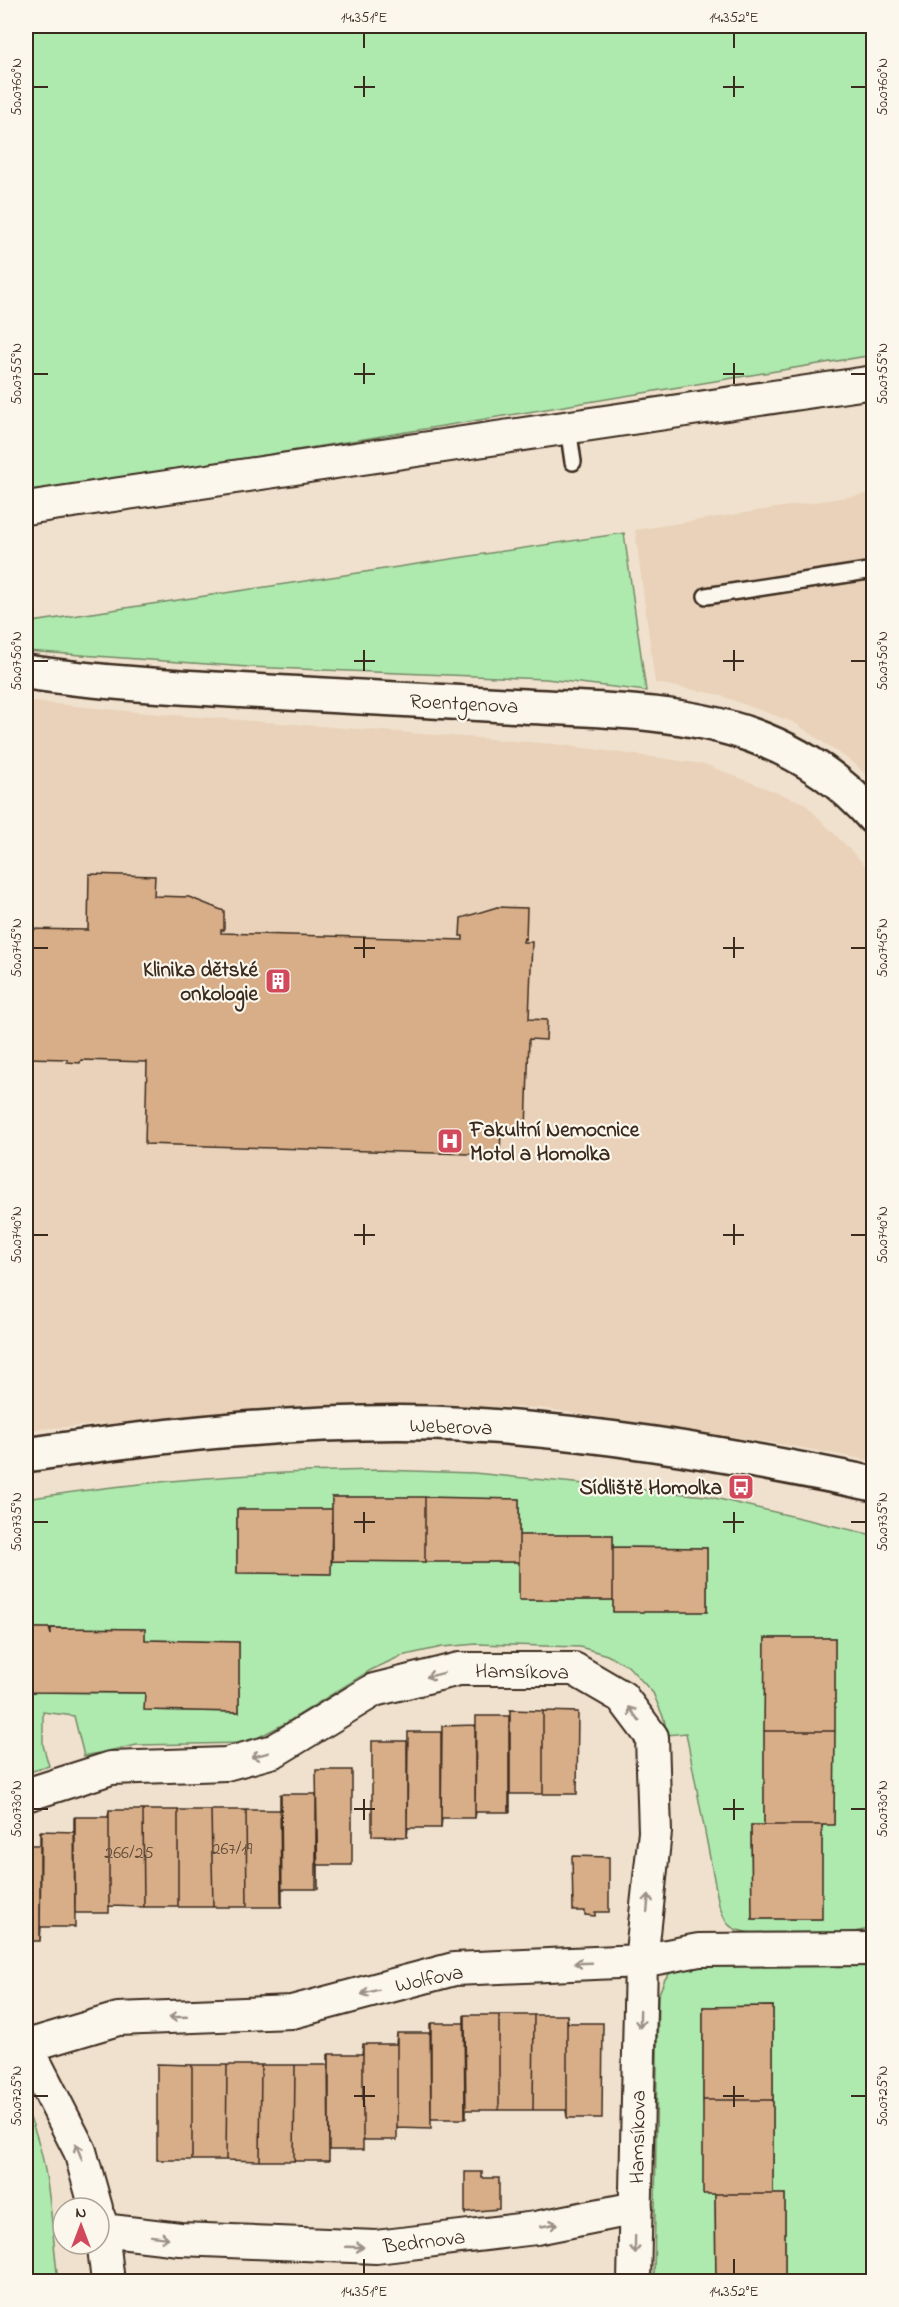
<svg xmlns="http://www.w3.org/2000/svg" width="899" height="2307" font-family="'Indie Flower',sans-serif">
<rect width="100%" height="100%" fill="#f0e1ce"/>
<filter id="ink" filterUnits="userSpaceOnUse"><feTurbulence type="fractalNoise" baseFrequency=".0167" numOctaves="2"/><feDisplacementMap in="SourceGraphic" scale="12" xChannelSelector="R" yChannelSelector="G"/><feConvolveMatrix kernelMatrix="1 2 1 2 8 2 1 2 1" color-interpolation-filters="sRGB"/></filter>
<g filter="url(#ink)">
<path fill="#e9d2b9" d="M 873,493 L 873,782 L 855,764 L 795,723 L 716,694 L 655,683 L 635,530 Z
M 26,701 L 148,713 L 555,744 L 704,764 L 804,803 L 869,869 L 874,878 L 873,1461 L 786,1445 L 540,1408 L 376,1404 L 26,1430 Z"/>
<path fill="#aee9ae" stroke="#748a66" stroke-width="1.5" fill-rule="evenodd" d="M 26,26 L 873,26 L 873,355 L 243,459 L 26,491 Z
M 624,533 L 646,691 L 546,679 L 248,667 L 26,651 L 26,623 Z
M 380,1470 L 474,1473 L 706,1496 L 873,1535 L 874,1927 C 854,1937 743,1941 729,1925 C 724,1921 722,1911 719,1905 L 686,1733 L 667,1735 L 664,1719 L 653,1693 L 628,1666 L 607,1655 L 580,1647 L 477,1644 L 442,1647 L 401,1656 L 371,1670 L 286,1723 L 247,1743 L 137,1745 L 84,1756 L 74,1716 L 43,1712 L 43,1745 L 49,1766 L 26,1773 L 26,1692 L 145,1693 L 145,1710 L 239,1712 L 239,1642 L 145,1640 L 144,1629 L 51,1628 L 51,1635 L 49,1628 L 26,1628 L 26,1499 C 143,1480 261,1472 380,1470 ZM 332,1497 L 519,1499 L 519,1535 L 613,1535 L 613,1547 L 707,1548 L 707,1611 L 613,1611 L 613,1600 L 519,1600 L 519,1562 L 332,1561 L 330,1574 L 237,1572 L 237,1510 L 332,1509 ZM 765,1638 L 835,1638 L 834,1824 L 822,1825 L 821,1919 L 752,1919 L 751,1825 L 764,1825 Z
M 856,1963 L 873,1969 L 873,2281 L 785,2281 L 785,2194 L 773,2194 L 773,2006 L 703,2007 L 703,2100 L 715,2194 L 716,2281 L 654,2282 L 658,1996 L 665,1979 L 677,1965 Z
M 26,2109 C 51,2160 51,2226 58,2281 L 26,2281 Z"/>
<path fill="#d8ae89" stroke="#3b2a1e" stroke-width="1.5" d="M 89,874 L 155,876 L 154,896 L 189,897 L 224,911 L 224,930 L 221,930 L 221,933 L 463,940 L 463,936 L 460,936 L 461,918 L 497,907 L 527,908 L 526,939 L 524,938 L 523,942 L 532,942 L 529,1019 L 547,1020 L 546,1040 L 529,1039 L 526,1130 L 501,1129 L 500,1155 L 145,1144 L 147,1062 L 81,1060 L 80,1063 L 67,1062 L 67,1059 L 26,1058 L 26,929 L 88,930 Z
M 332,1497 L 425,1497 L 425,1562 L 332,1561 Z
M 425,1497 L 519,1499 L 519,1562 L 425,1562 Z
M 237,1509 L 332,1509 L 331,1574 L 237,1573 Z
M 519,1535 L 613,1535 L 613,1600 L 519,1600 Z
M 613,1547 L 707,1548 L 707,1612 L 613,1612 Z
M 26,1628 L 49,1628 L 51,1635 L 51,1628 L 145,1629 L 145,1640 L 239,1642 L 239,1712 L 144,1710 L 145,1693 L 26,1692 Z
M 765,1638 L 835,1638 L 835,1731 L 764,1731 Z
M 510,1710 L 543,1711 L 543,1794 L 510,1794 L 510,1812 Z
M 543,1711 L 578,1712 L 577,1794 L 543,1794 Z
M 476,1716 L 509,1716 L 509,1812 L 476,1812 L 475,1818 Z
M 475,1725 L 475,1818 L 442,1818 L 441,1828 L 442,1726 Z
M 764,1731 L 835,1731 L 834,1825 L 764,1825 Z
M 408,1732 L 441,1732 L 441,1828 L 408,1828 L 407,1837 Z
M 372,1741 L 407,1741 L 407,1837 L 372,1836 Z
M 316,1770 L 352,1770 L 352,1865 L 318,1865 L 318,1889 Z
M 280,1794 L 281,1907 L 247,1907 L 246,1810 L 280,1810 Z
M 281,1794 L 316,1794 L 316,1889 L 282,1889 L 282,1907 Z
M 109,1810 L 109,1913 L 75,1913 L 75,1817 L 108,1817 Z
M 109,1810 L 143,1810 L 144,1907 L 109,1906 L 109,1913 Z
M 143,1810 L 178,1810 L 178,1907 L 144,1907 Z
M 178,1810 L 211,1810 L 213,1907 L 178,1907 Z
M 211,1810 L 246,1810 L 247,1907 L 213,1907 Z
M 74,1817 L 75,1927 L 41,1927 L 40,1941 L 41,1831 L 74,1832 Z
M 751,1825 L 822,1825 L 822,1919 L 752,1919 Z
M 40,1831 L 40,1941 L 26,1941 L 26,1845 L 40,1845 Z
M 572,1856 L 609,1857 L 609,1912 L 595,1912 L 595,1916 L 585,1915 L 585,1911 L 573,1911 Z
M 773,2006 L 773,2100 L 703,2100 L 703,2007 Z
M 464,2015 L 465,2119 L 431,2119 L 431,2129 L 431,2023 L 464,2023 Z
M 465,2015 L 499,2015 L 499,2110 L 466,2110 L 466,2119 Z
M 499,2015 L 534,2015 L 533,2110 L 499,2110 Z
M 534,2015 L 567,2015 L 567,2118 L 566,2110 L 533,2110 Z
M 567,2015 L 568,2023 L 603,2023 L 602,2118 L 567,2118 Z
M 430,2023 L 431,2129 L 397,2128 L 397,2140 L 397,2033 L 430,2033 Z
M 397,2033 L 397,2140 L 363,2140 L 363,2150 L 363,2044 L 396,2044 Z
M 363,2044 L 363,2150 L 329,2150 L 329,2161 L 329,2054 L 362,2054 Z
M 328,2054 L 329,2161 L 294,2161 L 295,2065 L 328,2065 Z
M 157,2064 L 192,2065 L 192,2160 L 157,2160 Z
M 192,2065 L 227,2065 L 226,2160 L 192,2160 Z
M 227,2065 L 261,2065 L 260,2161 L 226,2160 Z
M 261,2065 L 295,2065 L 294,2161 L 260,2161 Z
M 703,2100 L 773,2100 L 773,2194 L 703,2194 Z
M 465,2172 L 482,2172 L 482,2178 L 499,2178 L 499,2209 L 466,2212 L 465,2215 Z
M 715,2194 L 785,2194 L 785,2282 L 716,2282 Z
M 548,2277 L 590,2277 L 589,2282 L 548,2282 Z"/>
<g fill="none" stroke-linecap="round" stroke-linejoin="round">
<g stroke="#3b2a1e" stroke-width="20">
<path id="service" d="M 568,427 L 573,462
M 706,596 L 874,570"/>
</g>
<g stroke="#3b2a1e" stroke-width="36">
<path id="minor" d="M 26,508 L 874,382
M 26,1795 L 111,1768 L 226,1764 L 274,1751 L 374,1690 L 459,1669 L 574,1669 L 622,1697 L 652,1737 L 655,1832 L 641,1961 L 634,2282
M 26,2045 L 80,2151 L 96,2208
M 27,2046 L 118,2019 L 292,2012 L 454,1969 L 641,1961 L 699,1950 L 874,1949
M 99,2218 L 102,2230 L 108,2282
M 102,2230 L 180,2239 L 376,2247 L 536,2228 L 636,2208"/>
</g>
<g stroke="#3b2a1e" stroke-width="38">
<path id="tertiary" d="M 26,672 C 100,683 176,687 251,691 C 336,696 420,700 505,705 C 584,710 676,708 751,735 C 798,752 841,780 874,818
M 26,1455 C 160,1435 296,1420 433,1423 C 582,1428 728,1454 874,1484"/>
</g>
<use href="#service" stroke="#fbf7ec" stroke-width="15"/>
<use href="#minor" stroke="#fbf7ec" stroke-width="32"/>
<use href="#tertiary" stroke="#fbf7ec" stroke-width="33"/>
</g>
<defs><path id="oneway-shaft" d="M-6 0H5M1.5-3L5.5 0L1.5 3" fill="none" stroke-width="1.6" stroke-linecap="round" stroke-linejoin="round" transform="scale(1.5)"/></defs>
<g stroke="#9b9085">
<use href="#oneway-shaft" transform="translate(435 1675) rotate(166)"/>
<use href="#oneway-shaft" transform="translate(634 1714) rotate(-126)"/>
<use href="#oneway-shaft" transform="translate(260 1755) rotate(165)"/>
<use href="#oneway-shaft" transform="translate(648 1903) rotate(-84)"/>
<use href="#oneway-shaft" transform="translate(583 1963) rotate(178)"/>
<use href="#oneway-shaft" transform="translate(370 1992) rotate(165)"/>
<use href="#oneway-shaft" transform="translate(178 2017) rotate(178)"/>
<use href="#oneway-shaft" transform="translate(640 2019) rotate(91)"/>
<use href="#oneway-shaft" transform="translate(79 2152) rotate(-111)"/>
<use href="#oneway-shaft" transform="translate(549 2225) rotate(-11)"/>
<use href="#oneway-shaft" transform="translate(160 2237) rotate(7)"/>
<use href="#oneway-shaft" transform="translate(635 2245) rotate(91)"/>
<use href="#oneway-shaft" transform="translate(355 2247) rotate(2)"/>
</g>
</g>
<path fill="none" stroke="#3b2a1e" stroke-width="2" d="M 364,33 L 364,48M 734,33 L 734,48M 364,76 L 364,97M 734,76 L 734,97M 33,87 L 48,87M 354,87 L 375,87M 723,87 L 744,87M 851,87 L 866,87M 364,363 L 364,384M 734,363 L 734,384M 33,374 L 48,374M 354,374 L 375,374M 723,374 L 744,374M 851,374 L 866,374M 364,650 L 364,671M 734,650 L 734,671M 33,661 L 48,661M 354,661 L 375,661M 723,661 L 744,661M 851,661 L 866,661M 364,937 L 364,958M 734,937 L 734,958M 33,948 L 48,948M 354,948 L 375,948M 723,948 L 744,948M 851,948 L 866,948M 364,1224 L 364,1245M 734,1224 L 734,1245M 33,1235 L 48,1235M 354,1235 L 375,1235M 723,1235 L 744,1235M 851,1235 L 866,1235M 364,1512 L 364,1533M 734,1512 L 734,1533M 33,1522 L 48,1522M 354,1522 L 375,1522M 723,1522 L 744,1522M 851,1522 L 866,1522M 364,1799 L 364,1820M 734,1799 L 734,1820M 33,1809 L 48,1809M 354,1809 L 375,1809M 723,1809 L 744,1809M 851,1809 L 866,1809M 364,2086 L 364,2107M 734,2086 L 734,2107M 33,2096 L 48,2096M 354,2096 L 375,2096M 723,2096 L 744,2096M 851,2096 L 866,2096M 364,2259 L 364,2274M 734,2259 L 734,2274"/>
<defs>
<g id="building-square" transform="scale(1.35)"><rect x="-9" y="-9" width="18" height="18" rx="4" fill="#d1495b" stroke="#fbf7ec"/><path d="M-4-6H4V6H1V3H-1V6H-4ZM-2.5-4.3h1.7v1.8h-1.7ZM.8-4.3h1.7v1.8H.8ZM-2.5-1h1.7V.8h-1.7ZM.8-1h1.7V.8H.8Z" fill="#fff"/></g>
<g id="hospital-square" transform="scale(1.35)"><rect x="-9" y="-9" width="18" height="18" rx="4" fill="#d1495b" stroke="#fbf7ec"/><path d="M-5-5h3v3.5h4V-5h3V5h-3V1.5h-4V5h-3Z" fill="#fff"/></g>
<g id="bus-square" transform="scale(1.35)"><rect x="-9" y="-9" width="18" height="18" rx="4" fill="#d1495b" stroke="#fbf7ec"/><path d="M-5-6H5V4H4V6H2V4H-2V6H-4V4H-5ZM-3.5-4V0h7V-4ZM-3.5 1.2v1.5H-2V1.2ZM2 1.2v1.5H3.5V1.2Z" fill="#fff"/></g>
</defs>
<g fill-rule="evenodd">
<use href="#building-square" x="278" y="981"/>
<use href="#hospital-square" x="450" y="1141"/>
<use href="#bus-square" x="741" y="1487"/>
</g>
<g text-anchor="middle" stroke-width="4.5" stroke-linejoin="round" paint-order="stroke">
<g font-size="18" fill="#624b39">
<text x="232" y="1854">267/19</text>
<text x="129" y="1858">266/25</text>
</g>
<g font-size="21" fill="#3b2a1e" stroke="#fbf7ec">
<text transform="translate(464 703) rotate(3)" y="7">Roentgenova</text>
<text transform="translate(451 1426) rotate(2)" y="7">Weberova</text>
<text transform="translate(522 1671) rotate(1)" y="7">Hamsíkova</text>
<text transform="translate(429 1978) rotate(-12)" y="7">Wolfova</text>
<text transform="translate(637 2137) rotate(-89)" y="7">Hamsíkova</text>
<text transform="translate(424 2241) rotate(-7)" y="7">Bedrnova</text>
</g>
<g font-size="21" font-weight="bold" fill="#3b2a1e" stroke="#fbf7ec" text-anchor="end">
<text x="258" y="976">Klinika dětské<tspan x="258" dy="24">onkologie</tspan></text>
<text x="470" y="1136" text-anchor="start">Fakultní Nemocnice<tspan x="470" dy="24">Motol a Homolka</tspan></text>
<text x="722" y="1494">Sídliště Homolka</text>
</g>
</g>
<rect width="899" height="2307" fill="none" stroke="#fbf7ec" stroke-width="66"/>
<g transform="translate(81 2226)"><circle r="28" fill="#fbf7ec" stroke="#aea59a" stroke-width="1.5"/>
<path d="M0-4.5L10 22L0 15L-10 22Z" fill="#d1495b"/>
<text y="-9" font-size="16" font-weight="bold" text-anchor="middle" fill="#3b2a1e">N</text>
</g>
<rect x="33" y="33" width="833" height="2241" fill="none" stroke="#3b2a1e" stroke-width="2"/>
<g font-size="15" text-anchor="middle" fill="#3b2a1e">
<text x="364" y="22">14.351°E</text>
<text x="734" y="22">14.352°E</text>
<text transform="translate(16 87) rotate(-90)" y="5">50.0760°N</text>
<text transform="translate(882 87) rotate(-90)" y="5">50.0760°N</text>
<text transform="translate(16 374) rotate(-90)" y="5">50.0755°N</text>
<text transform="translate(882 374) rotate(-90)" y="5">50.0755°N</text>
<text transform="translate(16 661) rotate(-90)" y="5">50.0750°N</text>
<text transform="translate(882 661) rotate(-90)" y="5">50.0750°N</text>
<text transform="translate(16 948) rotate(-90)" y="5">50.0745°N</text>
<text transform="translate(882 948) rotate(-90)" y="5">50.0745°N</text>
<text transform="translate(16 1235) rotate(-90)" y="5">50.0740°N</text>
<text transform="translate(882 1235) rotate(-90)" y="5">50.0740°N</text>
<text transform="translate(16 1522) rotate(-90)" y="5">50.0735°N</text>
<text transform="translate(882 1522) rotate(-90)" y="5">50.0735°N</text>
<text transform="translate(16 1809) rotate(-90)" y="5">50.0730°N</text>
<text transform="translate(882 1809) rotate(-90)" y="5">50.0730°N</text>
<text transform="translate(16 2096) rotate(-90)" y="5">50.0725°N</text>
<text transform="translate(882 2096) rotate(-90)" y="5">50.0725°N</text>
<text x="364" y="2296">14.351°E</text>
<text x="734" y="2296">14.352°E</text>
</g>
</svg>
